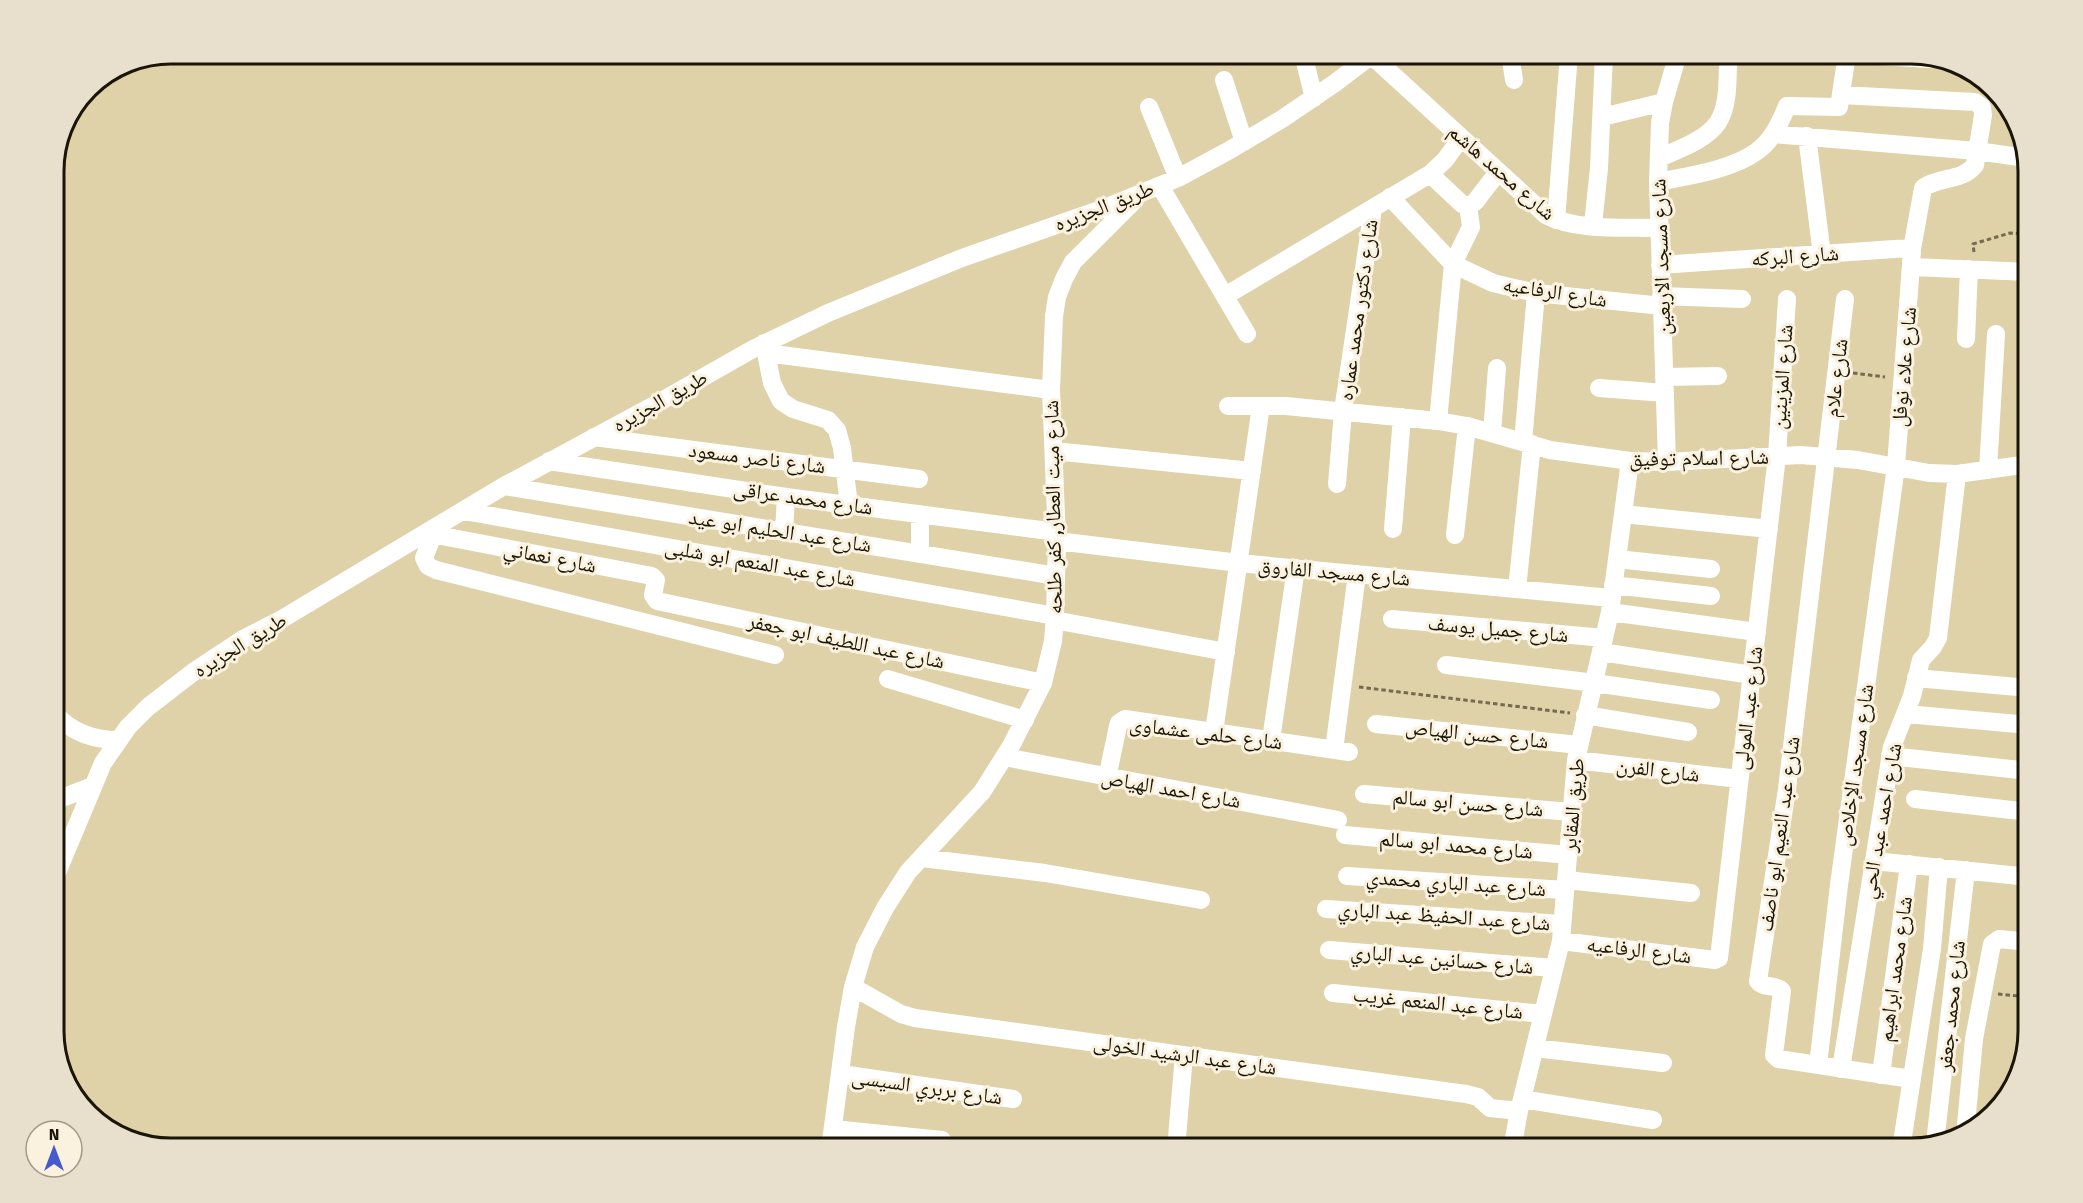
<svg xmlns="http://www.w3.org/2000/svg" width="2083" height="1203" font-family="'Fira Sans','Noto Naskh Arabic',sans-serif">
<rect width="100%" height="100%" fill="#dfd1a8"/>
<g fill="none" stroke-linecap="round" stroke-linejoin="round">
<path stroke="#746b50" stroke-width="3" stroke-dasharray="4.5 3" stroke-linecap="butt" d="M 1974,252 L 1973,244 L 2010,233 L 2029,234
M 1853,373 L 1885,377
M 1359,687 L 1570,713
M 1998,994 L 2029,997"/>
<path stroke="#fff" stroke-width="18" d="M 1303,54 L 1314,98
M 1510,54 L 1514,80
M 1848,54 L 1928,59
M 1371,55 L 1546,215 C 1575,231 1626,227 1659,228
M 1224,80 L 1244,142
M 1841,95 L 1975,102 L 1982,107 L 1983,115 L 1975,165 C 1962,182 1939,176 1923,188 L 1912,249
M 1149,107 L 1178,178
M 1602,117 L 1664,102
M 1773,134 L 1977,151 L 2026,158
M 1807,136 L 1822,255
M 1659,158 C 1724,131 1728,125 1728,54
M 1430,174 L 1462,204 L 1468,206 L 1475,202 L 1498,172
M 1658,182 C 1687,176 1731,170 1756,152 C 1772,141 1780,123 1787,106 L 1839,107 L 1847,54
M 1160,186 L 1247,334
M 1390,197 L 1453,264 L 1493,283 L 1536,293 L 1662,306
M 1556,220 L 1569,54
M 1593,225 L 1599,168 L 1604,54
M 1660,265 L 1909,248 L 1912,251 L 1896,466 L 1839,885 L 1818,1065
M 1912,267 L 2029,272
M 1225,296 L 1430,174 L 1445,160 L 1461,138
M 1661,296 L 1742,299
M 1845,299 L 1787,789 L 1758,981 C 1764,989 1776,984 1782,991 L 1774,1055 L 1778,1059 L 1911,1079
M 1966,339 L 1969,269
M 764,343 L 772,383 L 781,401 L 793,409 L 828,420 L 837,430 L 842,448 L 849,505
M 766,353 L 1051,390
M 1664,377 L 1718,376
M 1599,388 L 1665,393
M 1228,406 L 1286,406 L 1438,421 L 1467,426 L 1550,450 L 1630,461 L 1667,462 L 1801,455 L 1858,460 L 1929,473 L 1957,474 L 2029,464
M 1438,421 L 1453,264 L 1471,227 L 1468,206
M 1492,433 L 1497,368
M 594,437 L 919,479
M 1523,442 L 1536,293
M 1054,451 L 1252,471
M 549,461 L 786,497 L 1057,532
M 1667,462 L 1658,182 L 1660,123 L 1664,102 L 1678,54
M 1988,470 L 1996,334
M 1337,484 L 1343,411 L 1373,208
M 504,486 L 1056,576
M 464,511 L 1055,616
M 920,514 L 920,554
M 1623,514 L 1769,529
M 1393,529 L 1402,417
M 784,532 L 786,497
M 426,533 L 652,576 L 656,580 L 653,595 L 657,601 L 1043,683
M 433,535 L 424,558 L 428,566 L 436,570 L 775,655
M 1455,535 L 1467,426
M 1057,541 L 1239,563 L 1611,598
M 1617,559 L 1711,569
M 1613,585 L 1711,596
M 1517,589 L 1532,444
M 1610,612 L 1757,632
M 1392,619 L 1604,638
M 1054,620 L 1226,652
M 1601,652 L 1752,675
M 1446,665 L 1595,683 L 1711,700
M 1916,678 L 2029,688
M 888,679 L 1025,720
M 54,713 C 71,732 93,740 118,740
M 1906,714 L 2029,725
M 1585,715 L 1688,732
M 1376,724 L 1579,745
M 1214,732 L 1261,406
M 1271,740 L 1296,568
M 1334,750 L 1357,574
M 1890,756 L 2029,771
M 1004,757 L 1338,820
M 1576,760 L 1739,779
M 1107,778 L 1118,726 L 1119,723 L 1125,719 L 1349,752
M 1364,794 L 1571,812
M 1915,799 L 2029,812
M 54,801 L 93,786
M 1345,835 L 1568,855
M 922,858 L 1045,873 L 1201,900
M 1874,861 L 2029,877
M 1347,876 L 1565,890
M 54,880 L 103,763 L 128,727 L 148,707 L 196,670 L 243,639 L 282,619 L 504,486 L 649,408 L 753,349 L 828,313 L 962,258 L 1102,209 L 1178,178 L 1228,151 L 1282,119 L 1335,83 L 1373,54
M 1566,880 L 1691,893
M 1326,909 L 1562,924
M 1561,941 L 1715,960 L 1719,958 L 1777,456 L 1787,299
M 1329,950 L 1554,968
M 853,987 L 901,1014 L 915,1018 L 1466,1094 L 1478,1097 L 1490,1108 L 1519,1111
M 1333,993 L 1543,1014
M 1535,1048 L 1663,1063
M 1841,1069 L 1892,747 L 1912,696 L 1921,660 L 1933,647 L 1938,638 L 1957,474
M 841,1074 L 1013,1099
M 1881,1075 L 1909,864
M 1522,1099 L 1653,1120
M 833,1129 L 942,1140
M 1965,1135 L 1974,1039 L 1992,944 L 1999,939 L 2029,942
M 1935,1143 L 1966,870
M 830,1149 L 846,1027 L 853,987 L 865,947 L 885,908 L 908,872 L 982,792 L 1011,746 L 1043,683 L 1053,641 L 1055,616 L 1057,541 L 1051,390 L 1054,316 L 1057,297 L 1064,279 L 1073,262 L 1134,201
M 1176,1149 L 1184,1055
M 1512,1149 L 1519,1111 L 1561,941 L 1576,760 L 1610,612 L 1630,461
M 1901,1149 L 1932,949 L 1939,867"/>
</g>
<g text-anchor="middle" stroke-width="6" stroke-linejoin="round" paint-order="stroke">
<g font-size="21" fill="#1a1506" stroke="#faf2de">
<text transform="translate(1502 172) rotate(41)" y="7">شارع محمد هاشم</text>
<text transform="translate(1104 206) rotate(-21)" y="7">طريق الجزيره</text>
<text transform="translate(1795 256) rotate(-4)" y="7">شارع البركه</text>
<text transform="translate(1661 257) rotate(-92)" y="7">شارع مسجد الاربعين</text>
<text transform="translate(1555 292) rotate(9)" y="7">شارع الرفاعيه</text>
<text transform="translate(1358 310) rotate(-82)" y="7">شارع دكتور محمد عماره</text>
<text transform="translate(1904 367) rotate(-85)" y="7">شارع علاء نوفل</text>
<text transform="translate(1782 377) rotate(-86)" y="7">شارع المزينين</text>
<text transform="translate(1836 378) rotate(-83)" y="7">شارع علام</text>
<text transform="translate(660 401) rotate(-29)" y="7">طريق الجزيره</text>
<text transform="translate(757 458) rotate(7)" y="7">شارع ناصر مسعود</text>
<text transform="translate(1699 458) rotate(-1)" y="7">شارع اسلام توفيق</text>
<text transform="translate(803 498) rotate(8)" y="7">شارع محمد عراقى</text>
<text transform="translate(1053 507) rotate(-91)" y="7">شارع ميت العطار, كفر طلحه</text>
<text transform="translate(780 531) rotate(9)" y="7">شارع عبد الحليم ابو عيد</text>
<text transform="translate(550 557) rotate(11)" y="7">شارع نعماني</text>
<text transform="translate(760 563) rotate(10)" y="7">شارع عبد المنعم ابو شلبى</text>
<text transform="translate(1334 572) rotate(5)" y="7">شارع مسجد الفاروق</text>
<text transform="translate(1498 629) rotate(5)" y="7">شارع جميل يوسف</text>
<text transform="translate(846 641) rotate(12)" y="7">شارع عبد اللطيف ابو جعفر</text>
<text transform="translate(240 645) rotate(-31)" y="7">طريق الجزيره</text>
<text transform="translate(1748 708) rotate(-83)" y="7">شارع عبد المولى</text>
<text transform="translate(1206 733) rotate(7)" y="7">شارع حلمى عشماوى</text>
<text transform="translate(1477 734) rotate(6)" y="7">شارع حسن الهياص</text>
<text transform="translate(1855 765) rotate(-82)" y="7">شارع مسجد الإخلاص</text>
<text transform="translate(1658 770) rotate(7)" y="7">شارع الفرن</text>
<text transform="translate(1171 789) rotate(10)" y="7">شارع احمد الهياص</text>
<text transform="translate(1468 803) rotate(5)" y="7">شارع حسن ابو سالم</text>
<text transform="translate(1573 805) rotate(-85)" y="7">طريق المقابر</text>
<text transform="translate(1881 821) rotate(-80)" y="7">شارع احمد عبد الحي</text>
<text transform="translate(1779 834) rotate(-82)" y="7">شارع عبد النعيم ابو ناصف</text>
<text transform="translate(1456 845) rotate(5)" y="7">شارع محمد ابو سالم</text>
<text transform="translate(1456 883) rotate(4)" y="7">شارع عبد الباري محمدي</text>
<text transform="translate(1444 916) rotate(4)" y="7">شارع عبد الحفيظ عبد الباري</text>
<text transform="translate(1639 950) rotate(7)" y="7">شارع الرفاعيه</text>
<text transform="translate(1442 959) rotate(5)" y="7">شارع حسانين عبد الباري</text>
<text transform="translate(1895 969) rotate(-82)" y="7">شارع محمد ابراهيم</text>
<text transform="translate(1438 1003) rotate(6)" y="7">شارع عبد المنعم غريب</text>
<text transform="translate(1951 1006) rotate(-84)" y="7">شارع محمد جعفر</text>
<text transform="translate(1185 1055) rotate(8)" y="7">شارع عبد الرشيد الخولى</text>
<text transform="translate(927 1087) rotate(8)" y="7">شارع بربري السيسى</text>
</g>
</g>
<path d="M0 0H2083V1203H0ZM171 64H1911A107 107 0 0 1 2018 171V1031A107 107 0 0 1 1911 1138H171A107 107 0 0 1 64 1031V171A107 107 0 0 1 171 64Z" fill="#e8e0cd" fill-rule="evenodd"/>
<path fill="none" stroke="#1a1506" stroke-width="3" d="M171 64H1911A107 107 0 0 1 2018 171V1031A107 107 0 0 1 1911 1138H171A107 107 0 0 1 64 1031V171A107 107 0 0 1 171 64Z"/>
<g transform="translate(54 1149)"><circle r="28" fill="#faf2de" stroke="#a09a88" stroke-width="1.5"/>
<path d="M0-4.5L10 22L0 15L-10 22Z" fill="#465ace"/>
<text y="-9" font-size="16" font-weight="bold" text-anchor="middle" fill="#1a1506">N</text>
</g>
</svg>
